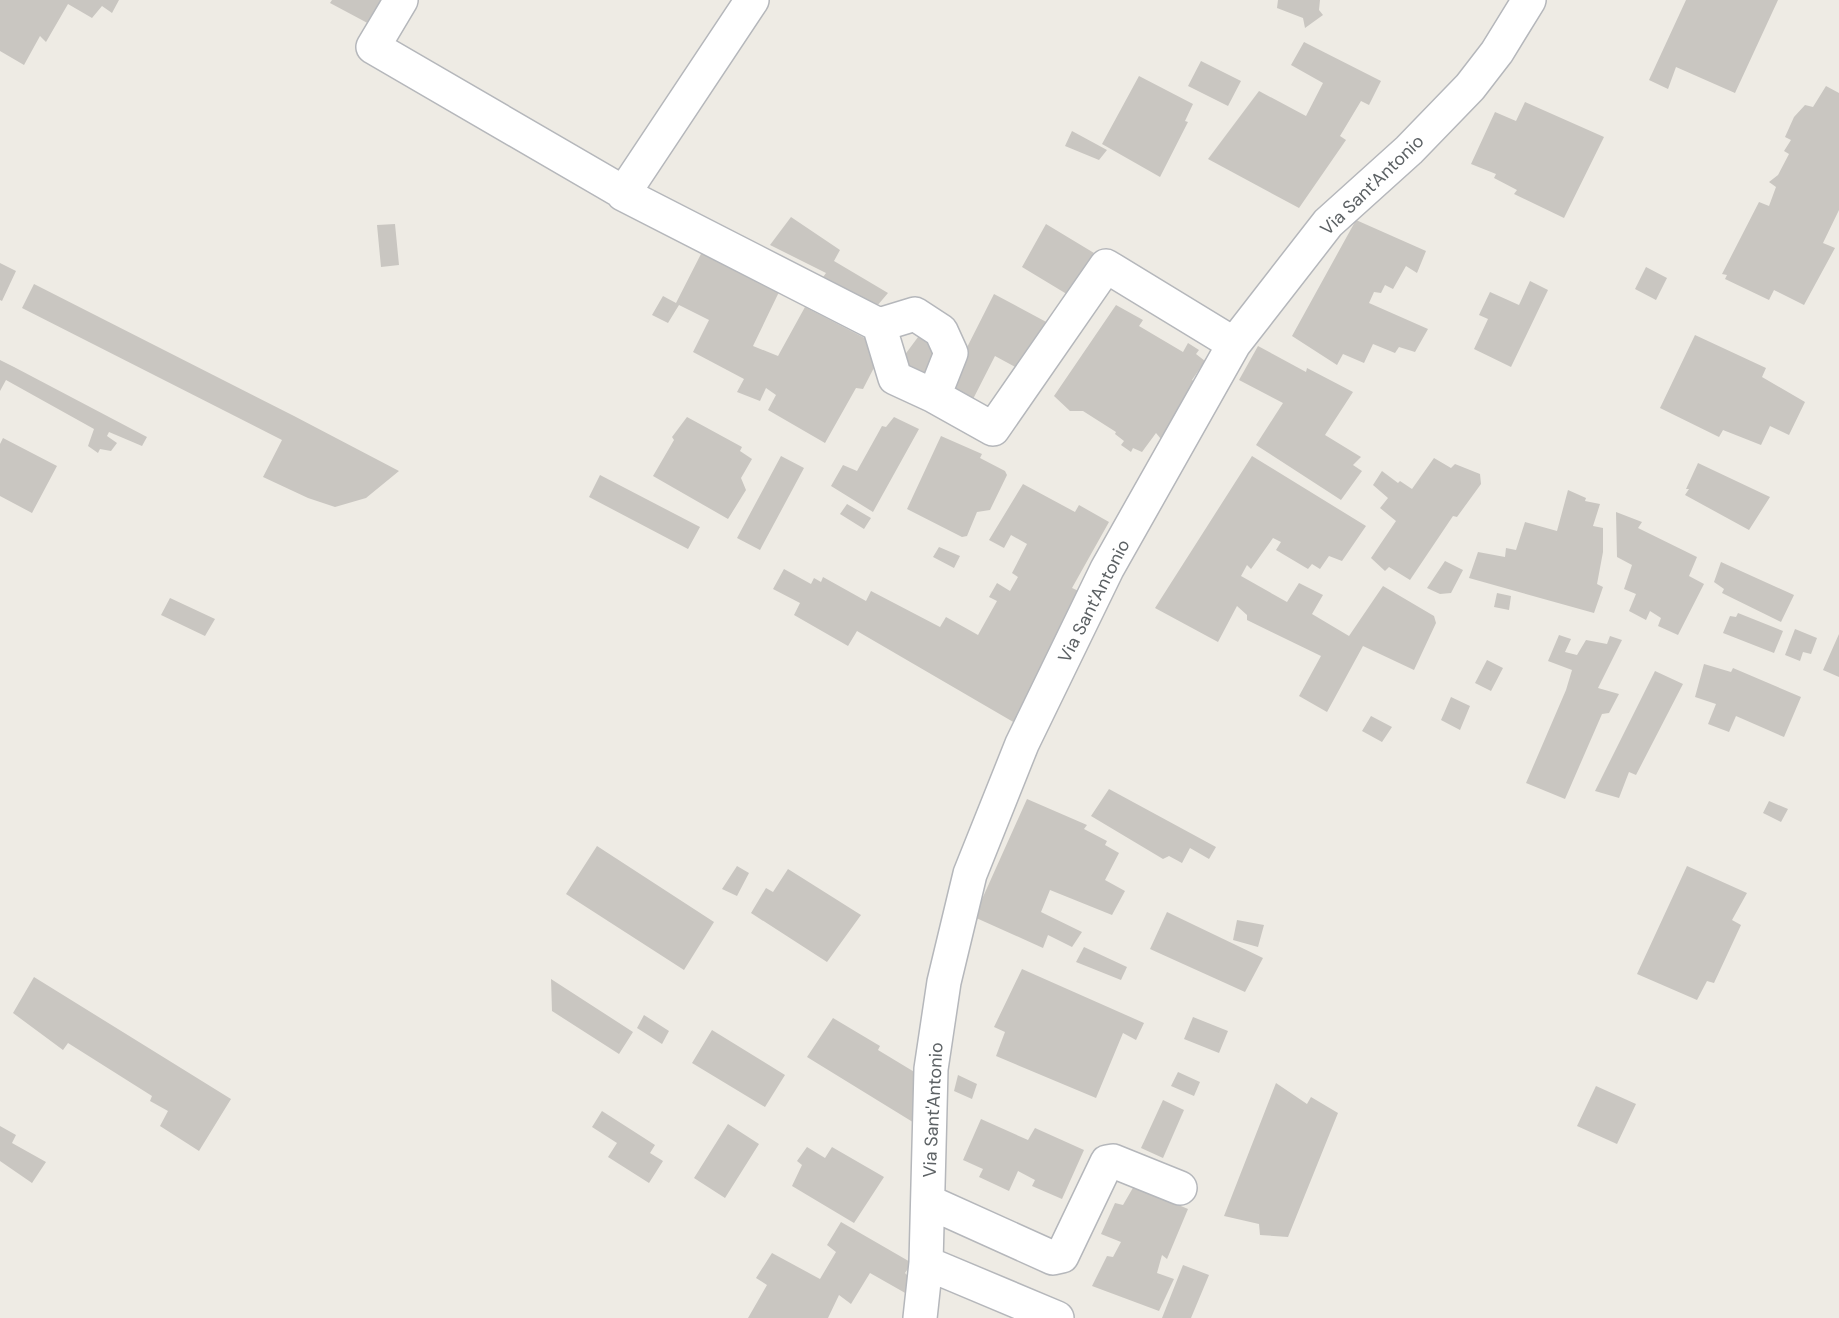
<svg xmlns="http://www.w3.org/2000/svg" width="1839" height="1318" font-family="'DM Sans',sans-serif">
<rect width="100%" height="100%" fill="#eeebe4"/>
<path fill="#c9c6c1" d="M 0,0 L 119,0 L 112,13 L 102,6 L 92,18 L 68,4 L 46,42 L 40,36 L 24,65 L 0,51 Z
M 332,0 L 390,0 L 375,27 L 330,3 Z
M 1278,0 L 1320,0 L 1319,10 L 1323,15 L 1305,28 L 1303,18 L 1277,8 Z
M 1686,0 L 1778,0 L 1735,93 L 1676,67 L 1668,89 L 1649,80 Z
M 1304,42 L 1381,81 L 1369,105 L 1361,101 L 1340,136 L 1346,140 L 1299,208 L 1208,159 L 1259,91 L 1306,116 L 1323,83 L 1291,65 Z
M 1201,61 L 1241,81 L 1228,106 L 1188,86 Z
M 1139,76 L 1193,104 L 1185,121 L 1188,122 L 1160,177 L 1102,144 Z
M 1826,86 L 1839,93 L 1839,210 L 1823,243 L 1835,248 L 1804,305 L 1774,290 L 1769,300 L 1725,279 L 1727,275 L 1722,274 L 1759,202 L 1769,206 L 1776,187 L 1769,182 L 1778,175 L 1789,154 L 1784,151 L 1791,140 L 1785,137 L 1794,117 L 1805,105 L 1813,107 Z
M 1525,102 L 1604,137 L 1564,218 L 1514,194 L 1517,190 L 1494,178 L 1496,174 L 1471,164 L 1495,112 L 1516,121 Z
M 1072,131 L 1107,150 L 1099,160 L 1065,146 Z
M 791,217 L 840,250 L 834,261 L 888,293 L 871,313 L 816,287 L 826,273 L 770,245 Z
M 1356,220 L 1426,251 L 1417,273 L 1406,266 L 1393,289 L 1385,285 L 1381,293 L 1374,292 L 1369,303 L 1428,329 L 1415,352 L 1399,347 L 1395,353 L 1373,344 L 1364,363 L 1343,354 L 1337,365 L 1292,336 Z
M 395,224 L 399,265 L 381,267 L 377,225 Z
M 1046,224 L 1094,253 L 1070,296 L 1022,267 Z
M 702,252 L 779,292 L 753,346 L 778,356 L 805,307 L 880,346 L 879,358 L 863,389 L 856,388 L 825,443 L 768,410 L 776,395 L 766,388 L 760,401 L 737,392 L 744,379 L 693,352 L 709,320 L 679,305 L 668,323 L 652,315 L 663,296 L 676,303 Z
M 0,263 L 16,271 L 2,301 L 0,300 Z
M 1646,267 L 1667,278 L 1656,300 L 1635,289 Z
M 1530,281 L 1548,290 L 1511,367 L 1474,349 L 1488,319 L 1479,315 L 1490,292 L 1519,305 Z
M 34,284 L 294,416 L 399,471 L 366,498 L 335,507 L 308,498 L 263,477 L 282,440 L 22,308 Z
M 994,294 L 1050,324 L 1021,370 L 995,356 L 970,405 L 959,395 L 951,379 Z
M 1116,305 L 1143,320 L 1139,326 L 1183,352 L 1188,343 L 1199,350 L 1196,354 L 1205,361 L 1192,380 L 1197,383 L 1161,439 L 1156,433 L 1142,452 L 1133,448 L 1131,452 L 1121,445 L 1124,441 L 1115,434 L 1116,432 L 1083,411 L 1070,411 L 1054,396 Z
M 924,329 L 946,350 L 924,382 L 901,360 Z
M 1695,335 L 1766,368 L 1762,377 L 1805,402 L 1789,435 L 1770,426 L 1761,445 L 1723,430 L 1719,437 L 1660,408 Z
M 1258,346 L 1306,372 L 1307,368 L 1353,392 L 1325,435 L 1361,457 L 1353,465 L 1362,471 L 1341,500 L 1256,445 L 1283,403 L 1239,380 Z
M 0,360 L 14,367 L 147,437 L 142,446 L 109,432 L 107,436 L 117,443 L 111,451 L 100,449 L 98,453 L 88,446 L 94,429 L 6,380 L 0,391 Z
M 687,417 L 742,447 L 740,451 L 752,459 L 741,478 L 746,490 L 728,519 L 653,476 L 674,440 L 672,437 Z
M 894,417 L 919,429 L 873,512 L 831,486 L 843,465 L 857,471 L 882,426 L 886,427 Z
M 941,436 L 982,454 L 980,458 L 1005,471 L 1007,475 L 990,510 L 977,512 L 967,536 L 962,537 L 907,509 Z
M 3,438 L 57,466 L 32,513 L 0,496 L 0,444 Z
M 781,456 L 804,468 L 760,550 L 737,538 Z
M 1252,456 L 1366,526 L 1342,561 L 1329,556 L 1320,569 L 1312,564 L 1308,569 L 1276,550 L 1281,542 L 1273,538 L 1251,569 L 1247,565 L 1241,576 L 1287,602 L 1299,583 L 1323,595 L 1312,614 L 1349,636 L 1383,586 L 1434,616 L 1436,623 L 1414,670 L 1363,646 L 1327,712 L 1299,696 L 1321,656 L 1247,620 L 1247,615 L 1237,606 L 1218,642 L 1155,608 Z
M 1434,458 L 1451,468 L 1455,464 L 1480,474 L 1481,484 L 1457,517 L 1453,516 L 1410,580 L 1389,567 L 1385,571 L 1371,558 L 1396,521 L 1380,508 L 1388,498 L 1373,485 L 1382,471 L 1398,483 L 1400,481 L 1412,489 Z
M 1698,463 L 1770,497 L 1749,530 L 1685,495 L 1689,489 L 1686,489 Z
M 600,475 L 700,527 L 688,549 L 589,497 Z
M 1023,484 L 1075,512 L 1079,505 L 1109,522 L 1072,588 L 1081,592 L 1022,727 L 857,631 L 848,646 L 794,615 L 800,603 L 773,589 L 784,569 L 811,584 L 814,578 L 821,582 L 823,577 L 866,601 L 871,591 L 940,627 L 946,617 L 978,635 L 997,601 L 989,597 L 997,583 L 1010,591 L 1018,577 L 1012,573 L 1027,544 L 1011,535 L 1004,548 L 989,540 Z
M 1568,490 L 1586,498 L 1585,501 L 1600,504 L 1593,526 L 1603,528 L 1603,552 L 1597,584 L 1603,587 L 1594,613 L 1469,578 L 1478,552 L 1505,557 L 1506,548 L 1516,550 L 1525,522 L 1557,531 Z
M 847,504 L 871,518 L 864,529 L 840,514 Z
M 1616,512 L 1642,522 L 1638,528 L 1697,557 L 1689,576 L 1704,584 L 1678,635 L 1658,626 L 1661,618 L 1650,611 L 1646,620 L 1629,611 L 1636,594 L 1624,589 L 1632,565 L 1617,557 Z
M 939,547 L 960,556 L 954,568 L 933,557 Z
M 1445,561 L 1463,570 L 1451,593 L 1440,594 L 1427,588 Z
M 1721,562 L 1794,595 L 1781,622 L 1722,593 L 1724,589 L 1714,582 Z
M 1497,593 L 1511,596 L 1509,610 L 1494,607 Z
M 170,598 L 215,619 L 205,636 L 161,615 Z
M 1738,613 L 1783,631 L 1774,653 L 1723,633 L 1730,616 L 1736,617 Z
M 1795,629 L 1817,638 L 1811,654 L 1803,652 L 1800,661 L 1785,655 Z
M 1839,634 L 1839,677 L 1823,670 Z
M 1559,635 L 1571,639 L 1565,652 L 1577,655 L 1586,640 L 1607,644 L 1610,636 L 1622,640 L 1598,688 L 1619,694 L 1609,713 L 1602,714 L 1565,799 L 1526,783 L 1566,690 L 1572,670 L 1548,661 Z
M 1487,660 L 1503,668 L 1491,691 L 1475,683 Z
M 1704,664 L 1731,672 L 1733,668 L 1801,697 L 1784,737 L 1736,716 L 1729,732 L 1708,724 L 1716,704 L 1695,697 Z
M 1655,671 L 1683,684 L 1636,775 L 1629,772 L 1619,798 L 1595,791 Z
M 1451,697 L 1470,706 L 1460,730 L 1441,720 Z
M 1371,716 L 1392,727 L 1382,742 L 1362,731 Z
M 1109,789 L 1216,847 L 1209,859 L 1190,848 L 1182,863 L 1169,856 L 1163,859 L 1091,816 Z
M 1027,799 L 1087,825 L 1084,829 L 1107,841 L 1105,845 L 1119,853 L 1105,880 L 1125,891 L 1112,915 L 1050,890 L 1041,912 L 1082,932 L 1072,947 L 1048,935 L 1043,948 L 974,917 Z
M 1769,801 L 1788,809 L 1781,822 L 1763,813 Z
M 597,846 L 714,922 L 684,970 L 566,894 Z
M 737,866 L 749,873 L 737,896 L 722,889 Z
M 1687,866 L 1747,893 L 1732,920 L 1741,925 L 1714,983 L 1707,981 L 1697,1000 L 1637,974 Z
M 788,869 L 861,915 L 827,962 L 751,913 L 766,888 L 773,892 Z
M 1167,912 L 1263,958 L 1245,992 L 1150,949 Z
M 1237,920 L 1264,925 L 1258,947 L 1233,940 Z
M 1084,947 L 1127,967 L 1121,980 L 1076,962 Z
M 1022,969 L 1144,1023 L 1136,1040 L 1123,1033 L 1096,1098 L 996,1056 L 1005,1032 L 994,1027 Z
M 34,977 L 231,1099 L 199,1151 L 160,1126 L 168,1111 L 150,1101 L 152,1096 L 68,1043 L 63,1050 L 13,1013 Z
M 551,979 L 633,1032 L 619,1054 L 552,1011 Z
M 644,1015 L 669,1031 L 662,1044 L 637,1028 Z
M 1193,1017 L 1228,1031 L 1219,1053 L 1184,1039 Z
M 833,1018 L 880,1046 L 878,1050 L 921,1076 L 916,1124 L 807,1057 Z
M 712,1030 L 785,1075 L 765,1107 L 692,1063 Z
M 1178,1072 L 1200,1082 L 1194,1096 L 1171,1086 Z
M 958,1075 L 977,1084 L 972,1099 L 954,1091 Z
M 1276,1083 L 1307,1104 L 1311,1097 L 1338,1113 L 1288,1237 L 1260,1235 L 1259,1224 L 1224,1216 Z
M 1596,1086 L 1636,1104 L 1617,1144 L 1577,1126 Z
M 1163,1100 L 1184,1110 L 1163,1158 L 1141,1148 Z
M 602,1111 L 655,1145 L 650,1153 L 663,1161 L 649,1183 L 608,1157 L 617,1143 L 592,1127 Z
M 981,1119 L 1028,1140 L 1035,1128 L 1084,1150 L 1062,1199 L 1032,1186 L 1035,1180 L 1018,1171 L 1009,1191 L 979,1177 L 983,1169 L 963,1160 Z
M 728,1124 L 759,1144 L 725,1198 L 694,1178 Z
M 0,1126 L 16,1135 L 12,1143 L 46,1162 L 32,1183 L 0,1161 Z
M 807,1147 L 825,1158 L 832,1147 L 884,1177 L 854,1223 L 792,1186 L 802,1165 L 797,1161 Z
M 1134,1186 L 1188,1209 L 1167,1259 L 1162,1255 L 1157,1273 L 1174,1279 L 1159,1311 L 1092,1286 L 1107,1256 L 1113,1257 L 1121,1242 L 1101,1234 L 1115,1203 L 1123,1205 Z
M 841,1222 L 912,1263 L 905,1273 L 908,1276 L 907,1294 L 870,1273 L 851,1304 L 839,1295 L 828,1318 L 748,1318 L 767,1285 L 756,1278 L 772,1253 L 820,1279 L 836,1252 L 827,1245 Z
M 1183,1265 L 1209,1275 L 1191,1318 L 1162,1318 Z"/>
<g fill="none" stroke-linecap="round" stroke-linejoin="round">
<g stroke="#b5b7bb" stroke-width="36">
<path id="minor" d="M 401,0 L 373,47 L 619,190
M 752,0 L 623,194 L 879,325 L 915,314 L 941,331 L 951,353 L 934,396
M 879,325 L 895,378 L 934,396 L 993,429 L 1106,266 L 1234,344
M 929,1202 L 1053,1258 L 1062,1256 L 1107,1162 L 1113,1161 L 1180,1188
M 926,1263 L 1057,1318
M 920,1318 L 926,1263 L 931,1069 L 944,982 L 970,874 L 1022,744 L 1107,569 L 1234,344 L 1328,223 L 1409,150 L 1470,87 L 1497,52 L 1529,0"/>
</g>
<use href="#minor" stroke="#fff" stroke-width="33"/>
</g>
<g text-anchor="middle" stroke-width="6" stroke-linejoin="round" paint-order="stroke">
<g font-size="18" fill="#5c6164" stroke="#fff">
<text transform="translate(1372 185) rotate(-44)" y="6">Via Sant'Antonio</text>
<text transform="translate(1094 601) rotate(-63)" y="6">Via Sant'Antonio</text>
<text transform="translate(933 1110) rotate(-87)" y="6">Via Sant'Antonio</text>
</g>
</g>
</svg>
